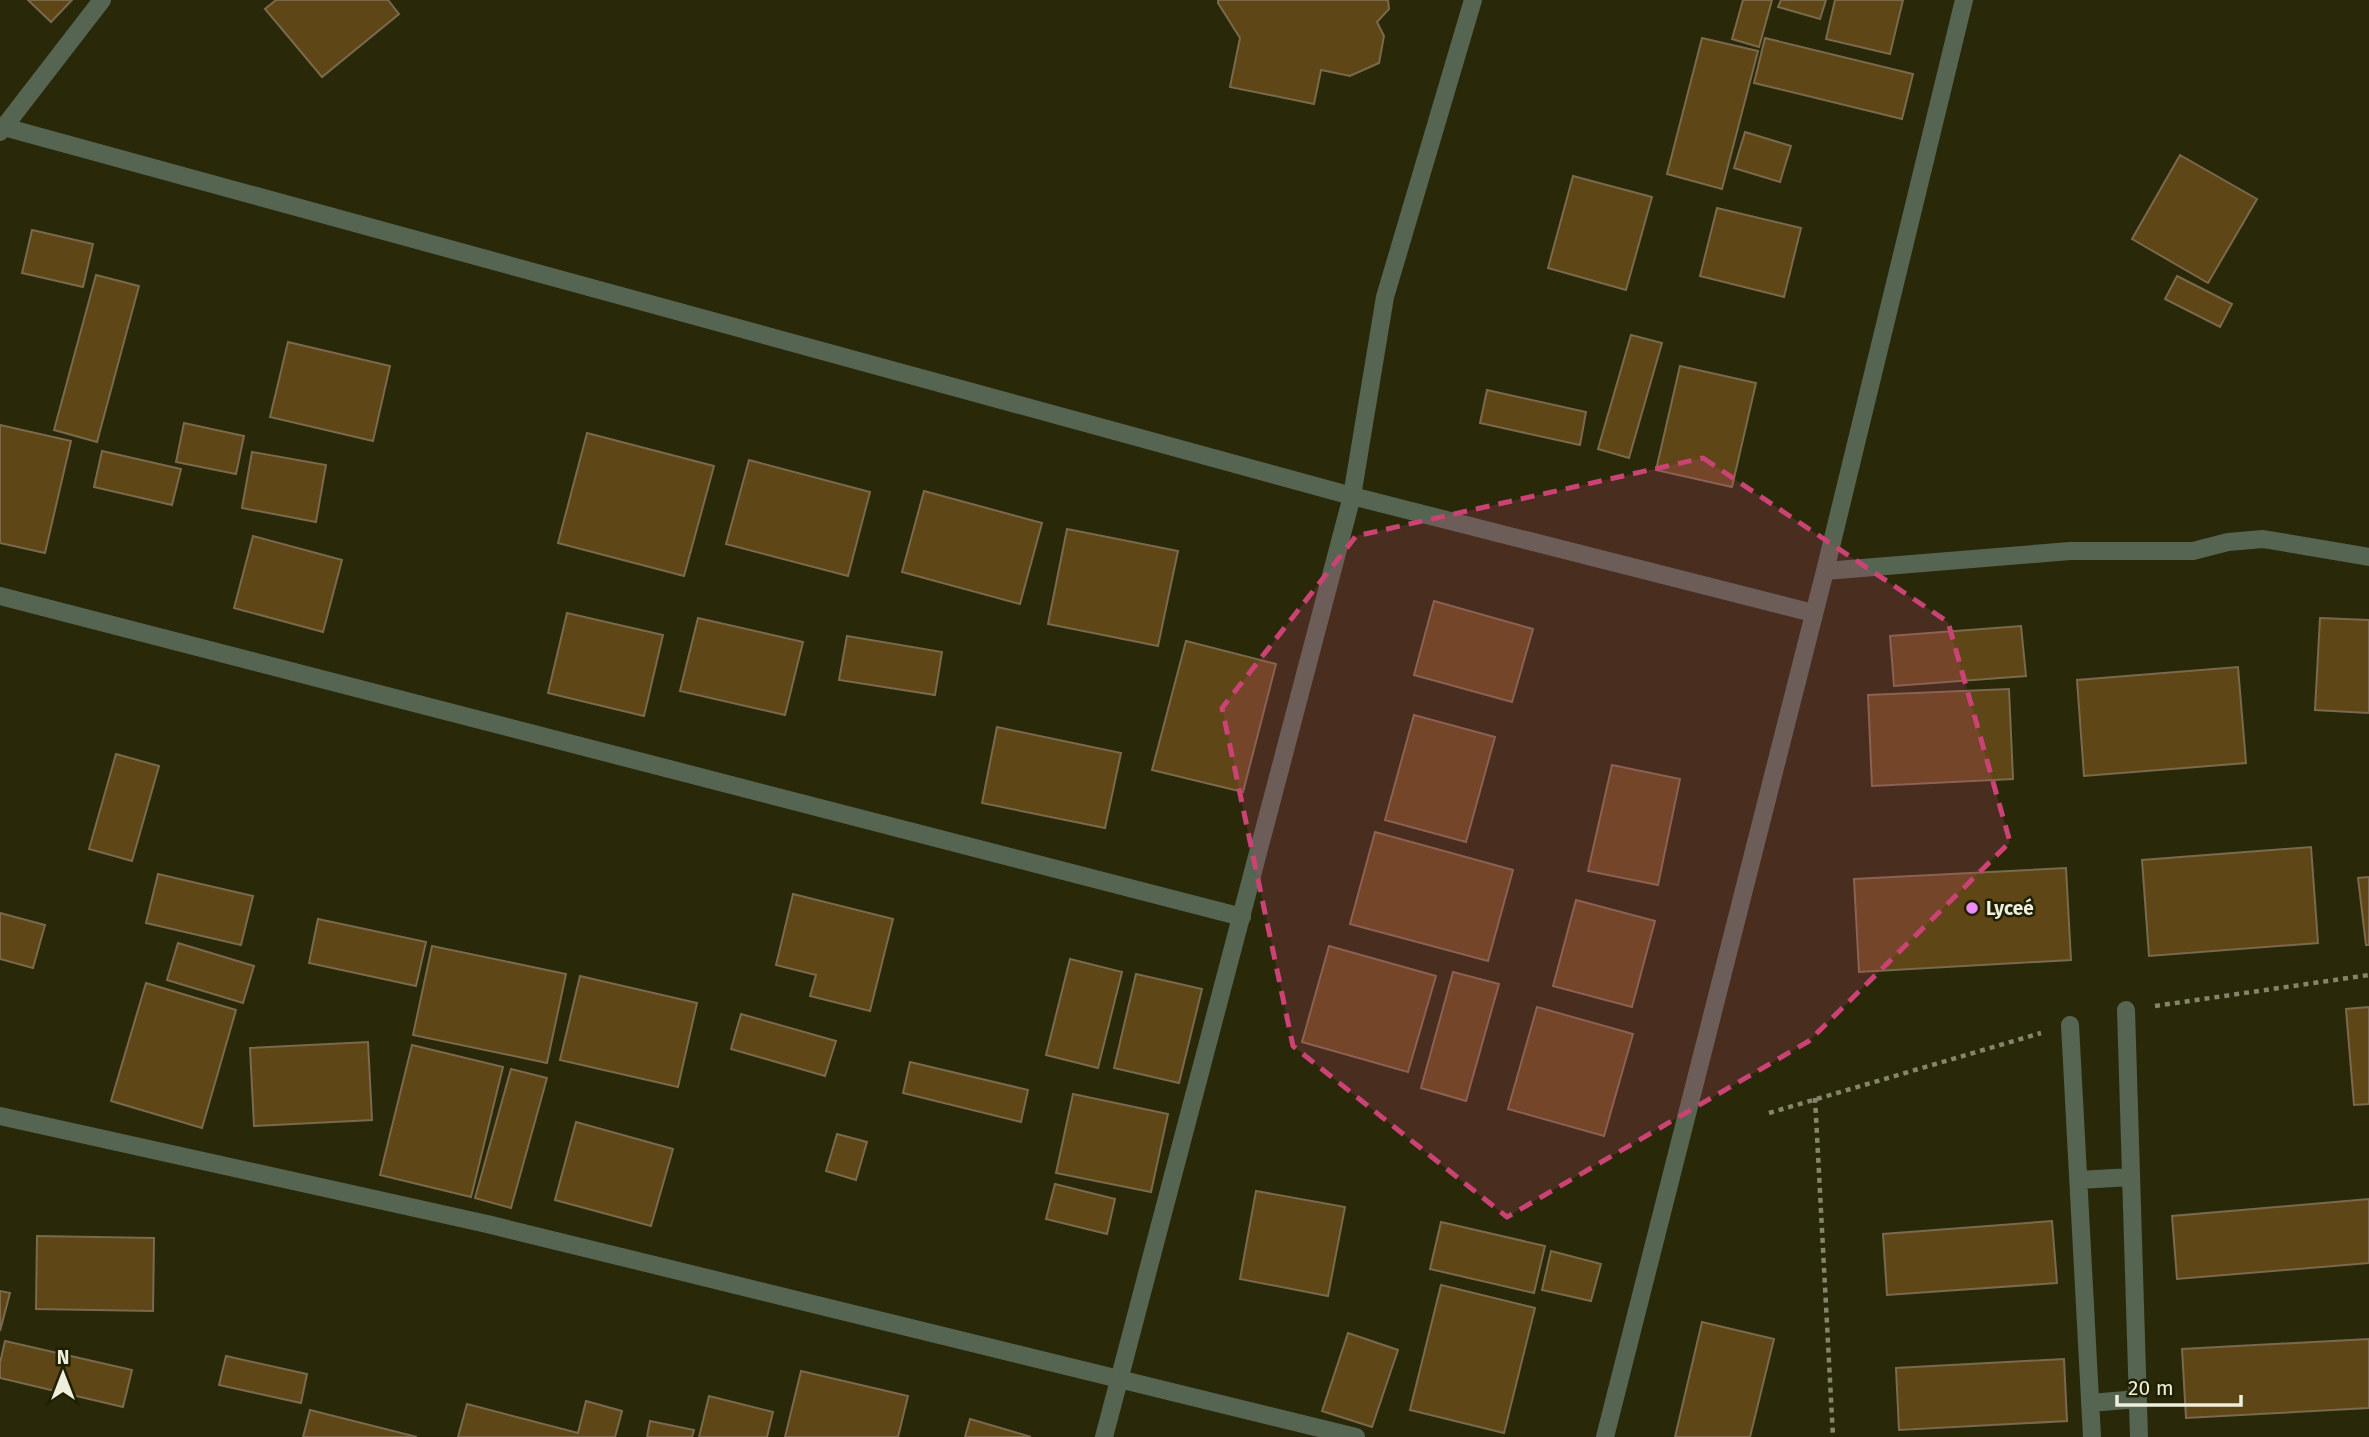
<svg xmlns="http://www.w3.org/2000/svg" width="2369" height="1437" viewBox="0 0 2369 1437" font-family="'Fira Sans',sans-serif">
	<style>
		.building { fill: #5e4616; stroke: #7a694c; stroke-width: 2 }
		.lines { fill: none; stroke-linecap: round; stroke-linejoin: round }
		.path { stroke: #85856c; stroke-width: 4.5; stroke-dasharray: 5 5; stroke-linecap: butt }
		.minor { stroke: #566452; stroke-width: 18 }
		.marked { fill: #cb4375; fill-opacity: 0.2; stroke: #cb4375; stroke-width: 5; stroke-dasharray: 14 9; stroke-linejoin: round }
		.poi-dot { fill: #ee8cf8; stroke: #1f1f02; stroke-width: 2.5 }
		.labels { text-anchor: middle; stroke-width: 5; stroke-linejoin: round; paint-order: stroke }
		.poi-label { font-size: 19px; font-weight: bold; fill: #edeedc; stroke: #1f1f02; text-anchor: start }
	</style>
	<rect width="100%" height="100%" fill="#29290a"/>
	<path class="building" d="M28 0H72L51 22Z
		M276 0H388L399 14 322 77 265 9Z
		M1218 0H1388L1389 9 1377 22 1384 36 1379 63 1350 76 1321 70 1314 104 1230 87 1240 38 1218 3Z
		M1743 0H1772L1759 47 1732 39Z
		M1781 0H1826L1820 19 1778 7Z
		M1835 0H1903L1890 54 1826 39Z
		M1702 38 1758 51 1722 189 1667 174Z
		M1765 38 1913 74 1902 119 1754 83Z
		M1745 132 1791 146 1780 182 1734 168Z
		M2180 155 2257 199 2208 283 2132 239Z
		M1573 176 1652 197 1626 290 1548 268Z
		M1717 208 1801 228 1784 297 1700 276Z
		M32 230 93 244 83 287 22 273Z
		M96 275 139 286 97 442 54 430Z
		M2177 276 2232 304 2220 327 2165 299Z
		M1631 335 1662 343 1629 458 1598 449Z
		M288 342 390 366 373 441 270 417Z
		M1680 366 1756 383 1732 487 1656 470Z
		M1487 390 1586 412 1580 445 1480 423Z
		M184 423 244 436 236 474 176 462Z
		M0 425 71 441 45 553 0 543Z
		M587 433 714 466 684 576 558 543Z
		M102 451 181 469 172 505 94 487Z
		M252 452 326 465 316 522 242 508Z
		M749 460 870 492 848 576 726 544Z
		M924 491 1042 523 1020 604 902 572Z
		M1067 529 1178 551 1158 646 1048 624Z
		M253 536 342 560 323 632 234 608Z
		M1434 601 1533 629 1512 702 1414 675Z
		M567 613 663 635 644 716 548 693Z
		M698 618 803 642 785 715 680 691Z
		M2320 618 2369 620V713L2315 710Z
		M2021 626 2026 676 1894 686 1890 636Z
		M847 636 942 652 935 695 839 680Z
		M1186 641 1276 664 1243 792 1152 770Z
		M2238 667 2246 763 2084 776 2077 680Z
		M2009 689 2013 779 1872 786 1868 695Z
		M1414 715 1495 737 1466 842 1385 820Z
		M997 727 1121 753 1105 828 982 803Z
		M116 754 159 766 132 861 89 849Z
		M1612 765 1680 779 1658 885 1588 871Z
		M1375 832 1513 870 1488 961 1350 924Z
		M2311 847 2318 943 2149 956 2142 860Z
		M2066 868 2071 960 1859 972 1854 879Z
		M158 874 253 896 241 945 146 923Z
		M2369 877V945H2366L2358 878Z
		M793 894 893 919 870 1011 810 996 816 975 776 965Z
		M1576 900 1655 921 1632 1007 1553 986Z
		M0 913 45 925 33 968 0 959Z
		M318 919 426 942 416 986 309 963Z
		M178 943 254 966 243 1003 167 980Z
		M432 946 566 974 547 1063 413 1035Z
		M1329 946 1436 976 1408 1072 1302 1042Z
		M1070 959 1122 972 1098 1068 1046 1055Z
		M1453 972 1499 984 1466 1101 1421 1088Z
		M1136 974 1202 989 1179 1083 1114 1068Z
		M580 976 697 1003 678 1087 560 1060Z
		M146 983 236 1010 202 1128 111 1101Z
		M1537 1007 1633 1034 1604 1136 1508 1109Z
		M2369 1007V1104L2354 1105 2346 1009Z
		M741 1014 836 1041 825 1076 731 1049Z
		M368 1042 372 1120 254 1126 250 1048Z
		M412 1045 503 1067 471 1197 380 1175Z
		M910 1062 1028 1090 1021 1122 903 1093Z
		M511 1069 547 1078 511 1208 475 1198Z
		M1073 1094 1168 1114 1151 1192 1056 1173Z
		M576 1122 673 1149 651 1226 555 1200Z
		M837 1134 867 1142 856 1180 826 1171Z
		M1055 1184 1115 1199 1107 1234 1046 1219Z
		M1256 1191 1345 1207 1328 1296 1240 1279Z
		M2369 1199V1263L2177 1279 2172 1216Z
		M2052 1221 2057 1283 1887 1295 1883 1234Z
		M1441 1222 1545 1246 1534 1293 1430 1269Z
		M37 1236 154 1238 153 1311 36 1309Z
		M1551 1251 1601 1264 1591 1301 1542 1290Z
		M1441 1285 1535 1308 1504 1433 1410 1410Z
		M0 1291 10 1293 0 1331Z
		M1702 1322 1774 1339 1750 1437H1675Z
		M1348 1333 1398 1350 1372 1427 1322 1411Z
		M2369 1339V1408L2186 1418 2182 1349Z
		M5 1341 132 1370 123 1407 0 1378V1363Z
		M226 1356 307 1374 301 1403 219 1385Z
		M2064 1359 2067 1421 1899 1430 1896 1368Z
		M801 1371 908 1396 898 1437H785Z
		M709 1396 773 1412 767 1437H699Z
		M586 1401 622 1411 615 1437H458L467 1404 578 1433Z
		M310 1410 417 1437H303Z
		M970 1419 1031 1437H965Z
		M650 1421 694 1430 692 1437H647Z"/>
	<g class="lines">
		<path class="path" d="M2155 1006 2369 975
			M1815 1098 1833 1437
			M1769 1113 2041 1033"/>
		<path class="minor" d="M0 126 4 127 102 0
			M0 132 4 127 1352 496 1813 613
			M1825 571 2070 551H2193L2228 542 2263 539 2369 557
			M0 596 1242 917
			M2126 1010 2139 1437
			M2070 1025 2092 1437
			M0 1116 487 1224 1356 1437
			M2079 1180 2131 1177
			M2090 1403 2138 1399
			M1104 1437 1352 496 1385 297 1473 0
			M1605 1437 1825 571 1964 0"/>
	</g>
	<path class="marked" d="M1703 458 1948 622 2010 842 1809 1041 1507 1217 1293 1046 1222 708 1356 536Z"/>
	<circle class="poi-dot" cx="1972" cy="908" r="7"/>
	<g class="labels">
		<g class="poi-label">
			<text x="1986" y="915">Lyceé</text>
		</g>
	</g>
	<g transform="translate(63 1374)" stroke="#1f1f02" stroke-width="5" paint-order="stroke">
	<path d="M0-5L12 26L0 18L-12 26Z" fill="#edeedc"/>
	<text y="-10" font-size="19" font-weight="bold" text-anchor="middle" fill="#edeedc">N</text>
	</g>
	<path d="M2117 1395v10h124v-10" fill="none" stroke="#edeedc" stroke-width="3.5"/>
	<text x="2128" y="1395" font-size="21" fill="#edeedc" stroke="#1f1f02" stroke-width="5" paint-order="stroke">20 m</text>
</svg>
